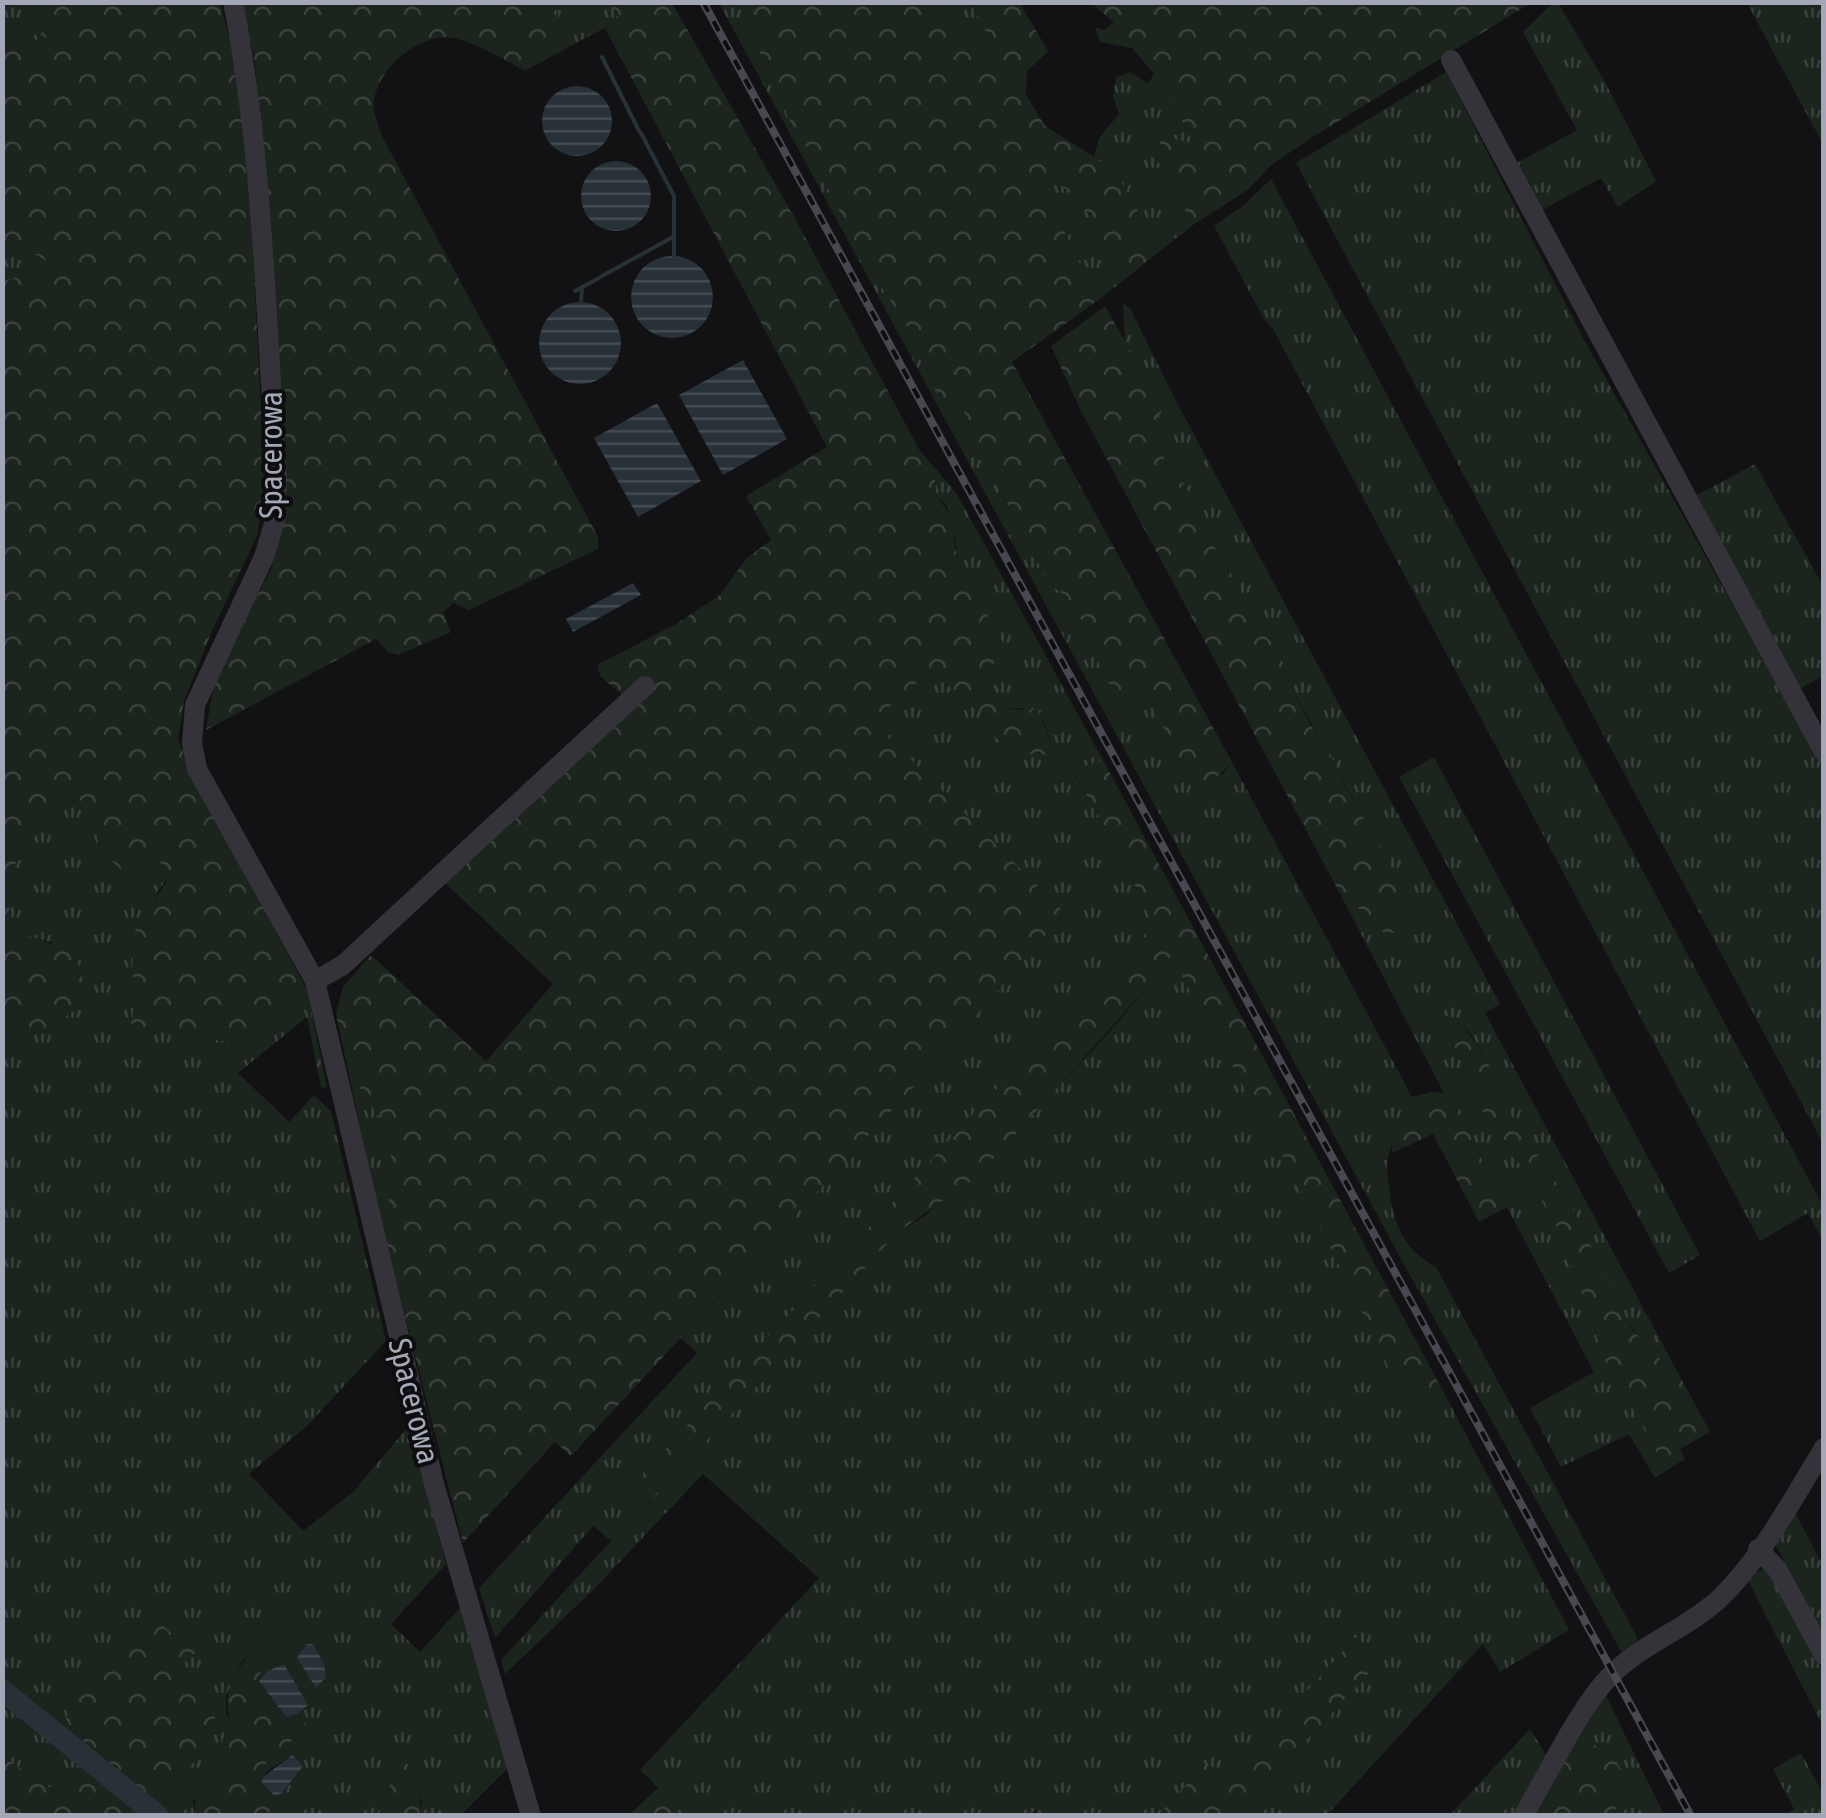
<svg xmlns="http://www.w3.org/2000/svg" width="1826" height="1818" viewBox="0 0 1826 1818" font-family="'Asap Condensed',sans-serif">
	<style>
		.grass { fill: url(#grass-tufts) }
		.forest { fill: url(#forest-crowns) }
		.water { fill: url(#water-rules) }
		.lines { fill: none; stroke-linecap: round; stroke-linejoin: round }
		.stream { stroke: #283038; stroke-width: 4 }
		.river { stroke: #283038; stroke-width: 22 }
		.minor { stroke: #333339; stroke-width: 20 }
		.rail-casing { stroke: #484950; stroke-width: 8 }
		.rail { stroke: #0e0d0f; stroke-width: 4; stroke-dasharray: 11; stroke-linecap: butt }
		.labels { text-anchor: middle; stroke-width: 8; stroke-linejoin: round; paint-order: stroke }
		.street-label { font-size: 32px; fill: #a3a7b6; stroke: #0e0d0f }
	</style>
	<defs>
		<pattern id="grass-tufts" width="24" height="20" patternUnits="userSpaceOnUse" patternTransform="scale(2.5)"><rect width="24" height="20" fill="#1c241e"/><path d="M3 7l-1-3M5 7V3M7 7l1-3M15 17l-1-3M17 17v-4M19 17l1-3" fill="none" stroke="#3a413c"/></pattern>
		<pattern id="forest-crowns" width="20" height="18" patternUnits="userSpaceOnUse" patternTransform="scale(2.5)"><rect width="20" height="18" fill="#1c241e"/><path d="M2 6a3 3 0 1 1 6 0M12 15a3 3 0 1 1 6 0" fill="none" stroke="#3a413c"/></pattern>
		<pattern id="water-rules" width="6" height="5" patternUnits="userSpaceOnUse" patternTransform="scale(2.5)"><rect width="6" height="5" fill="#283038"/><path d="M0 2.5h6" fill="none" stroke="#444b53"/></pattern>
	</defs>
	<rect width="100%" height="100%" fill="#121214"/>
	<path class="grass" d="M3 3H22L30 10 43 11 48 32 29 45 3 50Z
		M555 3H611L620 20 572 45 559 21Z
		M719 3H745V27L757 43 762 62 782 96 788 116 813 158 860 253 917 342 930 379 943 401 962 407 979 452 1050 584C1082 605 1095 643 1105 679L1145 694 1196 783 1223 774 1232 762 1412 1097 1408 1119 1391 1140C1392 1150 1388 1155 1387 1164 1386 1171 1389 1181 1389 1188 1393 1224 1404 1250 1436 1267L1637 1637 1636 1645 1623 1655 1406 1268Z
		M937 3H970L987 31 980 42 963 47Z
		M1553 3H1558L1605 82 1656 181 1618 207 1601 178 1542 210 1517 163 1577 130 1523 32Z
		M1747 3H1823V144Z
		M1130 72 1148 84 1154 74 1196 146 1161 137 1157 159 1193 225 1161 250 1118 177 1094 157 1099 138 1119 114 1113 96 1116 77Z
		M1446 72 1582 336 1823 766V1143L1296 163Z
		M1271 179 1823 1206V1241L1808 1213 1760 1241 1273 329 1264 319 1214 226 1244 205Z
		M1058 184C1095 203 1099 249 1129 276L1101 298 1041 190Z
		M20 245 48 262 28 274 3 281V255Z
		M1123 303 1130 308 1176 401 1500 1004 1485 1013 1677 1371C1616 1336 1601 1257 1567 1199 1551 1170 1528 1145 1511 1116 1495 1088 1481 1025 1446 1016L1448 1032 1489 1125 1512 1151 1561 1234 1610 1375 1624 1392 1666 1471 1655 1478 1629 1434 1561 1467 1530 1408 1594 1372 1507 1207C1493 1189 1493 1183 1484 1164 1473 1139 1460 1115 1444 1093L1337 888 1384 932 1399 890 1383 853 1290 685 1280 653 1250 615 1235 580 1206 534 1194 499 1165 461 1154 432 1161 405 1125 342Z
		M1755 464 1823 586V676L1799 689 1697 495Z
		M934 467 957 494 1103 760 1072 771 1108 832 1154 924 976 1111 636 1481 627 1509H644L897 1233 925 1216C1009 1133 1102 1052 1171 955L1308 1202 1368 1321 1420 1401 1442 1389 1569 1630 1500 1672 1483 1644 1327 1815H1237L1381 1660 1357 1638 1242 1762 1219 1770 1206 1765 1158 1815 1041 1816 1035 1810 1029 1816H675L673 1802 640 1770 819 1578 703 1474 595 1588 505 1674 501 1660 611 1541 593 1526 495 1638 479 1588 697 1353 681 1338 910 1091 1065 913 876 726 880 715 931 671 987 717 996 738 1054 751 1044 722 1022 708 1000 709 992 689 971 588 957 561 956 541 947 506 936 495Z
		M1434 757 1700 1255 1669 1273 1399 777Z
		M79 800 93 805 99 850 156 857 170 875 157 892 132 969 136 993 132 1025 234 1043 295 1002 307 990 327 1087 321 1088 307 1017 238 1073 289 1122 314 1095 331 1111 386 1341 307 1426 249 1474 303 1531 353 1492 409 1426 446 1564 391 1624 420 1652 461 1607 507 1769 461 1815H419L422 1803 413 1773 392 1791 378 1815 278 1813 267 1815 292 1779V1755L266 1772 262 1783 258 1775C267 1753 293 1745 306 1726L297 1714 308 1705 284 1665 259 1681 262 1668 275 1654 276 1629 241 1662 226 1696V1712L232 1725 223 1760 239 1762 240 1777 193 1800 194 1815H148L167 1800 190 1684 184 1662 201 1646 198 1628 174 1636 151 1613 132 1641 71 1699 91 1747 75 1779 61 1795 3 1757V1041L24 1026 42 1034 55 1023 52 942C8 934 10 921 5 879L36 834 43 807Z
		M348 1070 386 1127 392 1155 386 1178 389 1203 378 1211Z
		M1793 1508 1823 1566V1633L1775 1544Z
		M1764 1570 1772 1574 1823 1672V1726L1747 1579 1753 1572Z
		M1605 1694 1664 1815H1613L1617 1810 1583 1753 1564 1761Z
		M1530 1729 1550 1761 1516 1815 1449 1816Z
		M1801 1753 1823 1794V1815H1785L1794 1809 1773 1769Z"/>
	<path class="forest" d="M22 3H220L238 72 251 214 265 487 257 536 212 631 184 701 178 740 196 782 307 990 295 1002 234 1043 131 1025 136 993 132 969 134 933 170 875 156 857 144 866 123 871 99 850 93 806 79 800 43 807 36 834 5 879C13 951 23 926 76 955L85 988 82 1005 41 1034 24 1026 3 1041V281L28 274 48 262 20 245 3 255V50L29 45 48 32 43 11 30 10Z
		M241 3H555L559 21 572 45 525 71C503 59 479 44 454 38 419 31 372 72 374 108 374 118 380 129 383 138L598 537V549L469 610 453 603 443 613 451 632 398 655 388 652 376 639 206 730 215 678 271 569 286 513 272 247 254 55Z
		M611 3H672L797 222 920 451 934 467 936 495 952 518 957 561 1007 650 990 667 992 689 1000 709 1038 710 1054 751 1049 755 1012 753 996 738 987 717 931 671 880 715 877 726 1065 913 910 1091 571 1456 555 1442 463 1543 378 1211 389 1203 386 1178 391 1155 386 1128 348 1070 336 1014 343 987 371 955 486 1061 553 984 445 883 645 682 621 694 600 676 597 665 676 624 719 596 746 559 771 540 746 496 827 447 605 28 620 20Z
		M745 3H937L964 47 980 42 986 31 970 3H1020L1048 51 1027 71 1026 95 1045 126 1094 157 1118 177 1161 250 1129 276C1099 249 1095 203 1058 184L1041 190 1101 298 1012 362 1232 762 1209 785 1196 783 1188 773 1145 694 1125 701C1118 693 1108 685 1104 675 1089 640 1083 606 1050 584L979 452 962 407 943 401 930 379 917 342 860 253 813 158 787 116 782 96 762 62 757 43 745 27Z
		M1091 3H1531L1311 138 1270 166 1249 189 1193 225 1157 159 1161 136 1195 144 1154 74 1132 48 1100 42 1095 27 1104 30 1114 22Z
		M1105 306 1161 405 1154 432 1165 461 1194 499 1206 534 1235 580 1250 615 1280 653 1290 685 1310 724 1327 747 1344 784 1384 853 1399 890 1406 932 1384 933 1337 888 1081 411 1051 346Z
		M1103 760 1442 1389 1420 1401 1400 1391 1308 1202 1171 956 1151 983 978 1176 897 1233 644 1509H627L623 1500 636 1481 976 1111 1154 924 1108 832 1072 770Z
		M1446 1016 1458 1019 1478 1046 1496 1077 1511 1116 1569 1201 1631 1329 1664 1363 1677 1371 1710 1432 1680 1449 1685 1459 1666 1471 1624 1392 1610 1375 1561 1234 1512 1151 1489 1125 1448 1032Z
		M1432 1092 1444 1093C1460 1115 1473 1139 1484 1164 1493 1183 1493 1189 1507 1207L1479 1222 1433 1134 1392 1153 1391 1140 1408 1119 1412 1097Z
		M151 1613 174 1636 199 1628 202 1646 184 1663 190 1684 219 1707 204 1747 167 1800 148 1815H3V1757L60 1795 75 1779 91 1748 65 1724 71 1699 132 1641 136 1620Z
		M293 1619 301 1622V1632L262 1668 259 1680 286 1717 297 1714 306 1725C294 1745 268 1753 258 1775L274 1795 281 1794 267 1815 194 1816 197 1780 213 1777 226 1784 240 1776 238 1762 223 1760 222 1740 232 1725C213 1682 258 1639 293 1619Z
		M1356 1637 1381 1660 1237 1815H1158L1206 1764 1219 1770 1242 1762Z
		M1600 1743C1624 1766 1632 1783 1613 1815L1531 1816 1564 1761Z
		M406 1762C416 1777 423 1798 419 1815H378L392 1792 388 1779Z
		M660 1786 673 1802 675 1815H629Z"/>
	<path class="water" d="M542 121a35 35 0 1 1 70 0a35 35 0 1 1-70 0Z
		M581 196a35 35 0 1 1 70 0a35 35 0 1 1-70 0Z
		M631 297a41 41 0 1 1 82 0a41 41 0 1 1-82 0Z
		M539 343a41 41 0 1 1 82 0a41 41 0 1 1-82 0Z
		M743 360 787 439 723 475 679 395Z
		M657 403 701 481 638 517 594 438Z
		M633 583 641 595 573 632 566 619Z
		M307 1644H313L324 1664 326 1677 316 1688 297 1658Z
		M284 1664 308 1705 297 1714 286 1717 259 1681 268 1671Z
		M292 1755 303 1766 281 1794 274 1795 262 1783 263 1777Z"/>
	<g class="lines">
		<path class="stream" d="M602 57 639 131
			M641 133 674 196V257
			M602 276 673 237
			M575 291 599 278
			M581 302 582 287"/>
		<path class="river" d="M2 1690 158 1816"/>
		<path class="minor" d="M233 2C264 159 265 317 277 476L275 520 264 557 195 705 192 743 197 769 315 981 434 1484 531 1816
			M1451 60 1824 752
			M315 981 343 965 645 686
			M1758 1549 1777 1569 1824 1655
			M1523 1816C1549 1773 1572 1722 1602 1685 1634 1646 1683 1632 1719 1599 1762 1558 1793 1498 1824 1448"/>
		<g class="rail-casing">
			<path id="rail" d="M703 2 1691 1816"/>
		</g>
		<use href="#rail" class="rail"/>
	</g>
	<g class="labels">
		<g class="street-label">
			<text transform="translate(271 455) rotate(-90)" y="11">Spacerowa</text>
			<text transform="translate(414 1401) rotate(76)" y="11">Spacerowa</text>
		</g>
	</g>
	<rect width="1826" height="1818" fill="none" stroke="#a3a7b6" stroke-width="10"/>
</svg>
